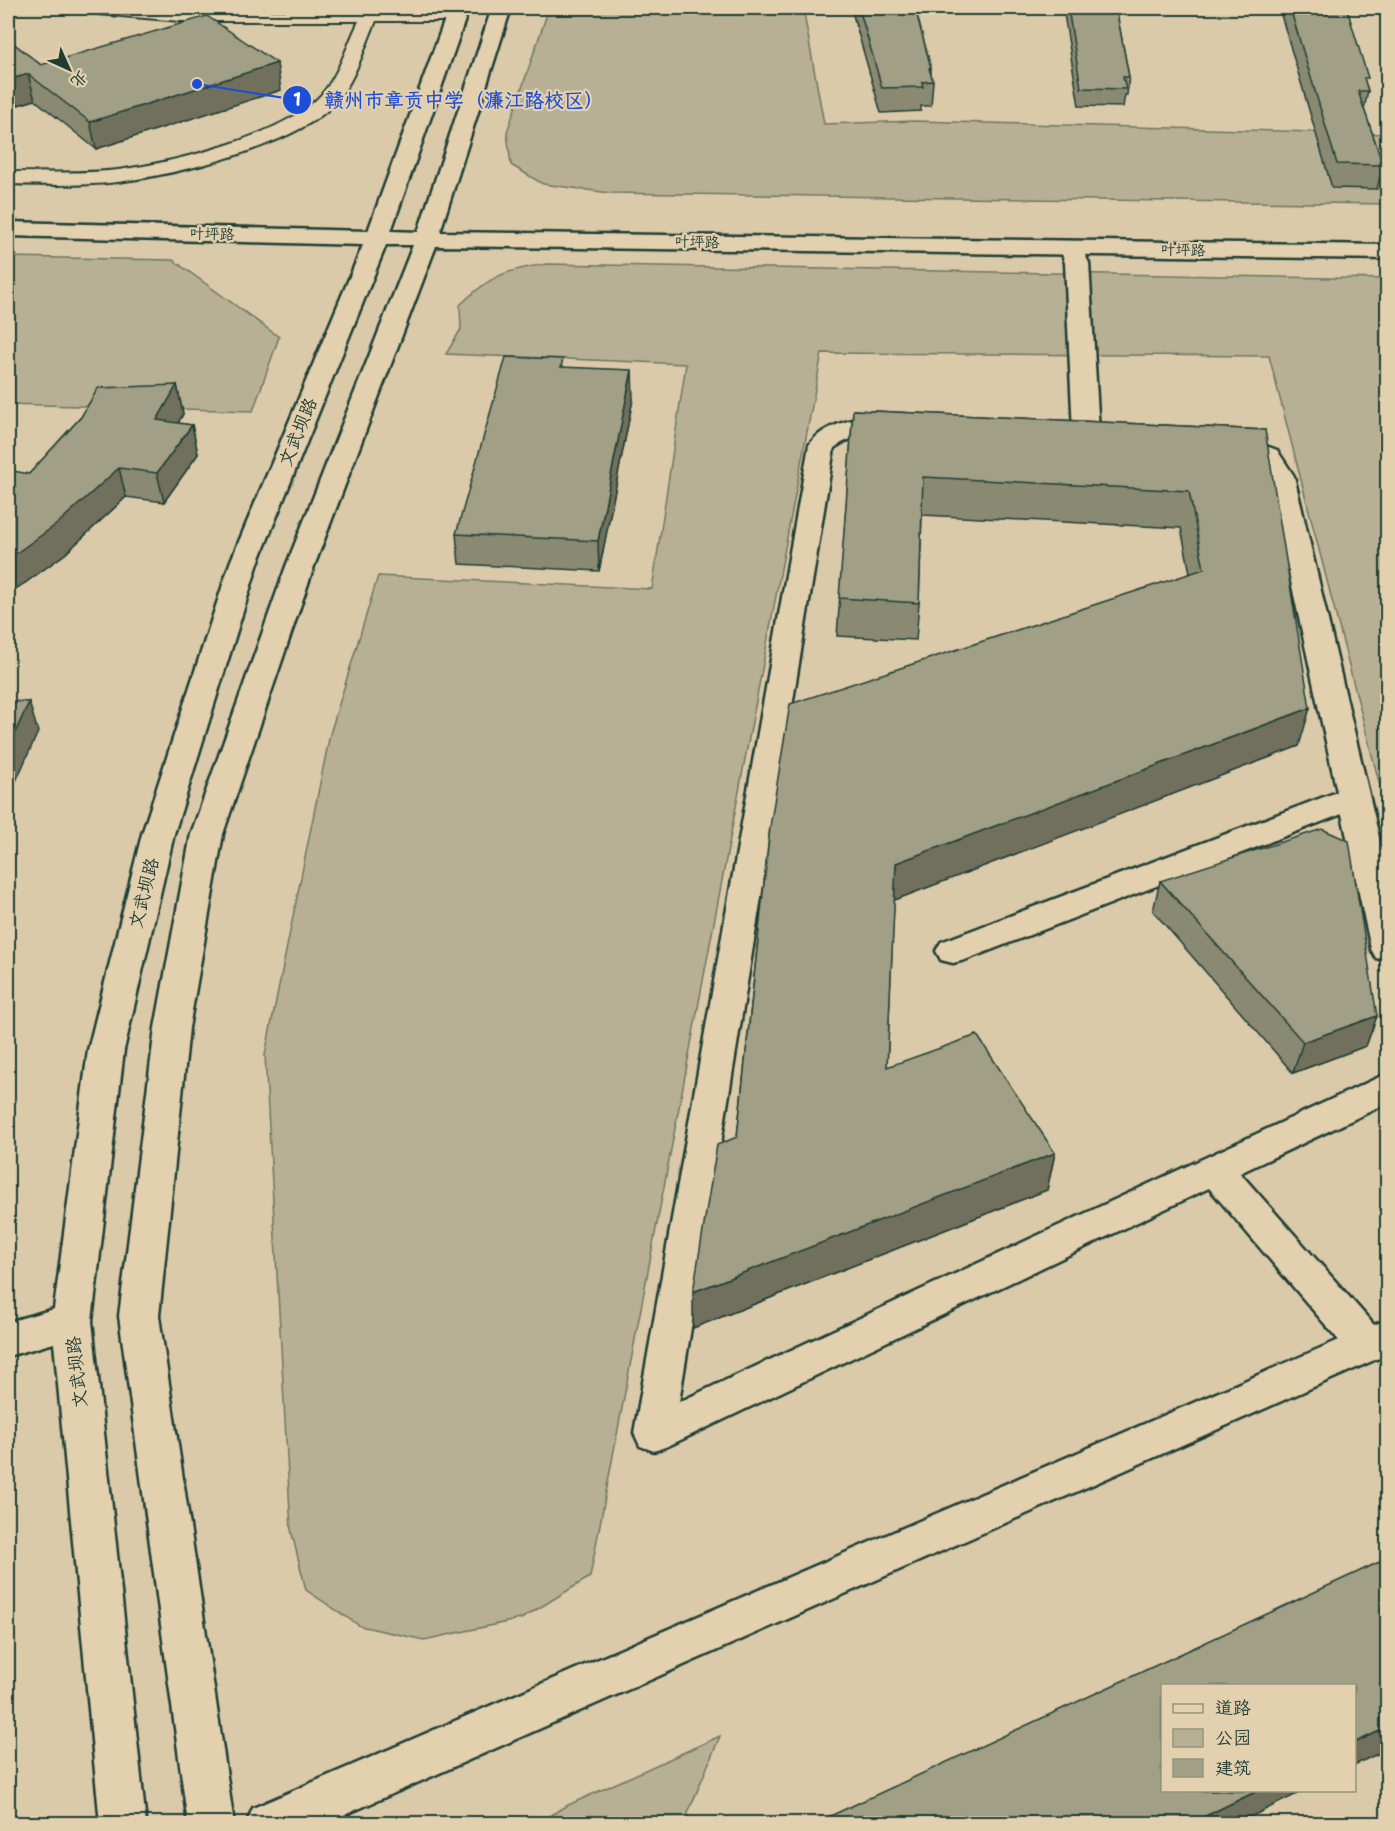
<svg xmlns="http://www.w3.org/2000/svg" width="1395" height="1831" viewBox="0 0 1395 1831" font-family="'Shantell Sans','LXGW WenKai TC',sans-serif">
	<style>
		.green { fill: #b8b094; stroke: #6c7664; stroke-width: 1.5 }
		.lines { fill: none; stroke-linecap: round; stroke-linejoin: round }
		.lane-casing { stroke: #1f3d34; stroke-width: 4 }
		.street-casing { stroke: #1f3d34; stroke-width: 5 }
		.secondary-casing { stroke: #1f3d34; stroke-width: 5 }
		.lane { fill: #e3d0ae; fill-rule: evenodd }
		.street { fill: #e3d0ae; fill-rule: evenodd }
		.secondary { fill: #e3d0ae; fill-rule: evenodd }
		.wall { fill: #8a8972; stroke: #1f3d34; stroke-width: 1.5 }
		.shaded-wall { fill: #716f5d; stroke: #1f3d34; stroke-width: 1.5 }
		.building { fill: #a19f85; stroke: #1f3d34; stroke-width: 1.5 }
		.labels { text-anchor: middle; stroke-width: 4.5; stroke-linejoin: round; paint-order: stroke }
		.far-street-label { font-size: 15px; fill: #1f3d34; stroke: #e3d0ae }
		.street-label { font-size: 18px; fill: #1f3d34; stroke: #e3d0ae }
		.leader { fill: none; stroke: #1d4ed8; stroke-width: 2 }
		.callout-dot { fill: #1d4ed8; stroke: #e3d0ae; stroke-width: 2 }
		.mark-label { font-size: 18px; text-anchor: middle; font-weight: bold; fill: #fff }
		.callout-label { font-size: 20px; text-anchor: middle; font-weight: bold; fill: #1d4ed8; stroke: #e3d0ae; stroke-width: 4.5; stroke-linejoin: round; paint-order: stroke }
	</style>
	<rect width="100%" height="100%" fill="#dbcaa9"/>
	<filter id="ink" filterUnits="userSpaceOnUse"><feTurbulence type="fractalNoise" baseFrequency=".0167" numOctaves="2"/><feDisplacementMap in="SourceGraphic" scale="12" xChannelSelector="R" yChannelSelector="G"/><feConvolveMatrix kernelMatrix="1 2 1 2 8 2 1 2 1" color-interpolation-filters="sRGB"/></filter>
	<g filter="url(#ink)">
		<path class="green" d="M549 8H803L824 124 915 121 1387 134V204L610 193 543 184 511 165 507 132Z
			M8 257 173 260 279 337 253 411 8 404Z
			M547 264 1387 279V813L1269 356 822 353 590 1577 521 1619 424 1640 360 1626 306 1590 291 1530 265 1055 330 734 378 576 652 589 686 364 446 354 461 329 460 305C490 276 505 270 547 264Z
			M720 1736 684 1823H538L564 1807Z"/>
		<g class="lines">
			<g class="lane-casing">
				<path id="lane" d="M79 8 180 11H456L465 16 456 21H376C364 48 355 81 335 103 297 146 174 175 118 182 82 186 44 185 8 184V172C44 172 82 174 118 170 172 163 284 136 321 95 339 75 347 45 359 21H180L87 13 81 12Z"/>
			</g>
			<g class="street-casing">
				<path id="street" d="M1071 241 1079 243 1089 263 1099 432 1095 437 1086 440 1077 437 1073 432 1065 263 1060 248 1063 243Z
					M884 416 904 419 908 424 904 429C876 436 860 430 834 448L679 1402 1388 1073V1103L1240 1173 1381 1333 1387 1345 1381 1357 1367 1362 1353 1357 1209 1188 668 1446 654 1451 640 1446 634 1433 809 445C824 423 859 417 884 416Z
					M1228 432 1277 450 1294 476 1388 875V961L1376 958 1371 949 1342 814 965 960 953 963 941 960 936 951 941 942 1337 792 1268 476 1258 461 1219 445 1215 440 1219 435Z"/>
			</g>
			<g class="secondary-casing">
				<path id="secondary" d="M449 8H469L391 231 418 232 492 8H511L440 232 1388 245V259L436 246 313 569 223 834 189 1028 159 1316 234 1824H188L119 1316 155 1028 191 834 285 569 413 245H386L258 563 174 834 124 1050 92 1321 146 1824H100L54 1343 8 1356V1322L54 1309 88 1050 142 834 230 563 363 245 8 236V222L368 231Z
					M1388 1319V1354L324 1824H246L253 1808Z"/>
			</g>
			<use href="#lane" class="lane"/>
			<use href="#street" class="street"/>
			<use href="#secondary" class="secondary"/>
		</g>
		<path class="wall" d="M851 8H915L931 68V75L933 81 931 106H921V111L881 113Z
			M1063 8H1116L1129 77 1127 95H1125L1123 107 1079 106Z
			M1279 8H1340L1368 91 1364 109 1383 165 1377 189 1332 188Z
			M8 39 41 65 281 90 96 149 35 100 8 108Z
			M563 367 633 399 599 571 459 564 456 534Z
			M177 385 183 414 178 423 192 425 198 454 164 502 126 497 65 554 25 583 29 474 81 417Z
			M853 410 1265 430 1299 746 894 900 887 1067 1055 1153 1047 1190 693 1328 737 1137 770 827 1190 573 1181 528 922 515 919 603 916 640 837 636Z
			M1160 881 1377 1016 1366 1046 1293 1073 1153 911Z"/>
		<path class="shaded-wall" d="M277 63 281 90 96 149 90 122Z
			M28 74 35 100 8 108V80Z
			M632 370 633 399 599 571 598 541Z
			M177 385 183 414 163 449 157 420Z
			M192 425 198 454 164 502 157 473Z
			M119 468 126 497 65 554 25 583 8 594V559Z
			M29 702 38 732 8 799V748Z
			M1310 708 1299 746 892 901 896 863Z
			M1377 1016 1366 1046 1293 1073 1303 1042Z
			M1055 1153 1047 1190 693 1328V1292Z
			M1388 1727V1749L1354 1765V1743Z
			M1257 1791H1303L1236 1824H1189Z"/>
		<path class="building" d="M859 8H915L931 68H929L933 81 922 82 923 87 882 88Z
			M1068 8H1116L1129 77H1123L1126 89 1081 88Z
			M1290 8H1340L1347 9 1368 78H1364L1368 91H1358L1383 165 1337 164Z
			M207 16 277 63 90 122 28 74 8 80V39L41 65Z
			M506 357 563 359 561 367 632 370 598 541 456 534Z
			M177 385 157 420 192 425 157 473 119 468 57 524 8 559V470L29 474 81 417 98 388Z
			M853 410 1265 430 1310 708 896 863 887 1067 977 1035 1055 1153 693 1292 717 1145 737 1137 770 827 790 704 1204 569 1189 491 923 477 919 603 839 598Z
			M8 701 29 702 8 748Z
			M1322 829 1349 841 1377 1016 1303 1042 1160 881Z
			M1388 1558V1727L1354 1743V1686H1162V1791H1257L1189 1824H813Z"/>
	</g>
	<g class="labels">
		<g class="far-street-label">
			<text transform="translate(212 234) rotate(1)" y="5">叶坪路</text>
			<text transform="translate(697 242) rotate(1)" y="5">叶坪路</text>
			<text transform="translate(1183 250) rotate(1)" y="5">叶坪路</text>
		</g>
		<g class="street-label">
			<text transform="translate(298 432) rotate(-68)" y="6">文武坝路</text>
			<text transform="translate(144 893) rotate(-76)" y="6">文武坝路</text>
			<text transform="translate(77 1372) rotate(-96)" y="6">文武坝路</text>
		</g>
	</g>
	<path class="leader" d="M197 84L297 100"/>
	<g class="callout-dot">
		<circle cx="197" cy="84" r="6"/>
		<circle cx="297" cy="100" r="15"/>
	</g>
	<g class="mark-label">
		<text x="297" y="106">1</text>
	</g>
	<g class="callout-label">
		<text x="464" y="107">赣州市章贡中学（濂江路校区）</text>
	</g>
	<rect width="1395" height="1831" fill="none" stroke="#e3d0ae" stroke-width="30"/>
	<rect x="15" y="15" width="1365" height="1801" fill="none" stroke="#1f3d34" stroke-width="2" filter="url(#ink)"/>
	<rect x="1161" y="1684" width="195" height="108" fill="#e3d0ae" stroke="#95957d" stroke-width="1.5"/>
	<rect x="1173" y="1704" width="30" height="9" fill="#e3d0ae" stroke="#95957d" stroke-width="1.5"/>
	<text x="1215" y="1714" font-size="18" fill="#1f3d34">道路</text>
	<rect x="1173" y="1729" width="30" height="18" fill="#b8b094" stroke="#95957d" stroke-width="1.5"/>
	<text x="1215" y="1744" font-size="18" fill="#1f3d34">公园</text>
	<rect x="1173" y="1759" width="30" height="18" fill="#a19f85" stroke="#95957d" stroke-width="1.5"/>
	<text x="1215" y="1774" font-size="18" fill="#1f3d34">建筑</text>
	<g transform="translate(69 69) rotate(135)" stroke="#e3d0ae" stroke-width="4.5" paint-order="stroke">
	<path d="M0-4.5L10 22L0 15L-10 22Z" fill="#1f3d34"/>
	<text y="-9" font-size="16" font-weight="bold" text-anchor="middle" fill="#1f3d34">北</text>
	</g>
</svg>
